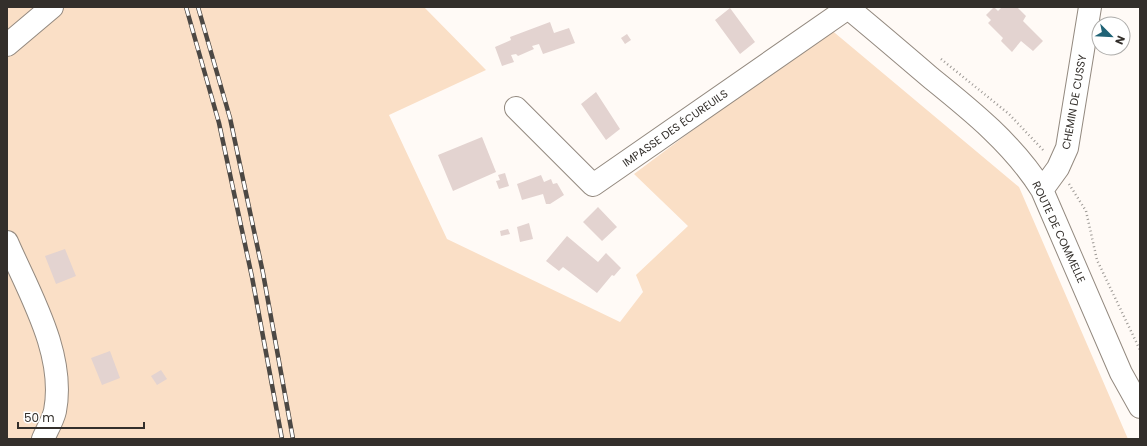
<svg xmlns="http://www.w3.org/2000/svg" width="1147" height="446" viewBox="0 0 1147 446" font-family="Poppins,sans-serif">
	<style>
		.green { fill: #fadfc6 }
		.building { fill: #e3d3d0 }
		.lines { fill: none; stroke-linecap: round; stroke-linejoin: round }
		.minor-casing { stroke: #93897f; stroke-width: 24 }
		.path { stroke: #9e9a96; stroke-width: 2.5; stroke-dasharray: 1 3; stroke-linecap: butt }
		.minor { stroke: #fff; stroke-width: 22 }
		.rail-casing { stroke: #4c4844; stroke-width: 4.5 }
		.rail { stroke: #fff; stroke-width: 3; stroke-dasharray: 9; stroke-linecap: butt }
		.labels { text-anchor: middle; stroke-width: 3.5; stroke-linejoin: round; paint-order: stroke }
		.street-label { font-size: 11px; fill: #332f2b; stroke: #fff }
	</style>
	<rect width="100%" height="100%" fill="#fffaf6"/>
	<path class="green" d="M7 7H424L486 70 389 115 447 239 620 322 643 292 636 275 688 226 634 174 829 28 1019 187 1128 439H7Z"/>
	<path class="building" d="M994 7 998 11 1002 7H1017L1026 16 1023 21 1043 41 1033 51 1021 41 1012 52 1001 41 1003 38 988 23 991 20 986 15Z
		M730 8 755 42 740 54 715 20Z
		M550 22 554 33 569 28 575 43 543 54 539 44 532 46 534 49 518 56 516 54 511 55 514 62 502 66 495 47 511 40 510 37Z
		M627 34 631 40 625 44 621 38Z
		M596 92 620 129 606 140 581 104Z
		M482 137 496 172 453 191 438 155Z
		M505 173 509 186 499 189 496 181 500 180 498 175Z
		M541 175 544 182 551 179 553 184 557 183 564 195 550 204H546L543 194 522 200 517 184Z
		M598 207 617 227 602 241 583 222Z
		M529 223 533 239 520 242 517 227Z
		M508 229 510 234 501 236 500 231Z
		M567 236 598 262 606 253 621 268 614 276 612 275 597 293 563 267 559 271 546 261Z
		M65 249 76 276 56 284 45 256Z
		M110 351 120 378 102 385 91 358Z
		M161 370 167 379 157 385 151 376Z"/>
	<g class="lines">
		<g class="minor-casing">
			<path id="minor" d="M847 7C875 30 903 54 931 78 972 111 1014 145 1042 190L1121 373 1140 407
				M7 45 52 7
				M516 108 593 185 848 8
				M1042 190 1058 168 1067 148 1090 7
				M7 242C29 293 66 354 55 411 53 420 47 430 43 439"/>
		</g>
		<path class="path" d="M941 59 1009 114 1044 151
			M1069 184 1086 211 1097 260 1140 350"/>
		<use href="#minor" class="minor"/>
		<g class="rail-casing">
			<path id="rail" d="M186 7 219 123 252 277 282 439
				M198 7 230 118 263 273 293 439"/>
		</g>
		<use href="#rail" class="rail"/>
	</g>
	<g class="labels">
		<g class="street-label">
			<text transform="translate(1074 102) rotate(-80)" y="4">CHEMIN DE CUSSY</text>
			<text transform="translate(675 128) rotate(-35)" y="4">IMPASSE DES ÉCUREUILS</text>
			<text transform="translate(1059 232) rotate(65)" y="4">ROUTE DE COMMELLE</text>
		</g>
	</g>
	<rect width="1147" height="446" fill="none" stroke="#332f2b" stroke-width="16"/>
	<g transform="translate(1111 36) rotate(114)"><circle r="19" fill="#ffffff" stroke="#adacaa"/>
	<path d="M0-3L7 15L0 10L-7 15Z" fill="#206376"/>
	<text y="-6" font-size="11" font-weight="bold" text-anchor="middle" fill="#332f2b">N</text>
	</g>
	<path d="M18 422v6h126v-6" fill="none" stroke="#332f2b" stroke-width="2"/>
	<text x="24" y="422" font-size="12" fill="#332f2b" stroke="#ffffff" stroke-width="3" paint-order="stroke">50 m</text>
</svg>
